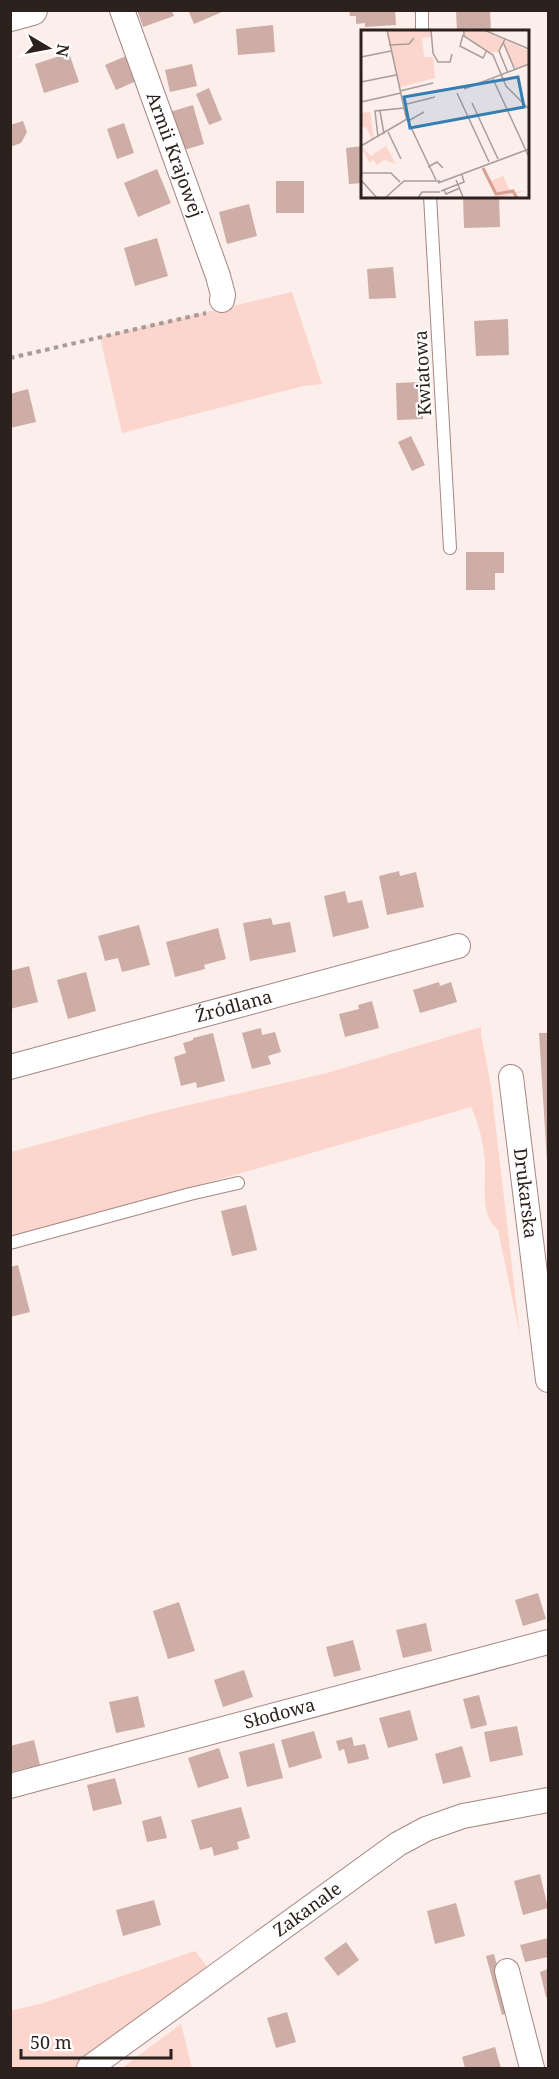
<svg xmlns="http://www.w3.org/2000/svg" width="559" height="2079" viewBox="0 0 559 2079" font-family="'Noto Serif',serif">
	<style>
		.green { fill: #fcd5cc }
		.building { fill: #cdada6 }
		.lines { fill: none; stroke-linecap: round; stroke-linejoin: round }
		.service-casing { stroke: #a58781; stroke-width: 14 }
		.minor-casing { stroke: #a58781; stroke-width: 26 }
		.tertiary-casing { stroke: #a58781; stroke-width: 32 }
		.path { stroke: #a79a97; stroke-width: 4; stroke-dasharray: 4.5 4.5; stroke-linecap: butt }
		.service { stroke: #fff; stroke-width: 12 }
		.minor { stroke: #fff; stroke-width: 24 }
		.tertiary { stroke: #fff; stroke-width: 30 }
		.labels { text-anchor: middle; stroke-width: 4.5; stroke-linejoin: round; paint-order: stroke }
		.street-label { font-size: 18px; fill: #2d211e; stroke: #fff }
		.inset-river { fill: none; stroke: #d8a094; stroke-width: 3 }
		.inset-road { fill: none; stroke: #a99c99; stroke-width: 1.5 }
		.view { fill: #337eb2; fill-opacity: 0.15; stroke: #337eb2; stroke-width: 3 }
		.inset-edge { fill: none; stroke: #2d211e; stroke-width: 3 }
	</style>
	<rect width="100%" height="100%" fill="#fceeeb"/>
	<path class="green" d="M292 292 322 384 303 386 122 433 100 337Z
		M481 1027V1034L491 1086 520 1336 498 1230C477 1213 488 1177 484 1153 482 1137 478 1122 471 1107L106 1212 11 1237V1152L159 1112 327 1073Z
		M195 1951 215 1977 89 2068H11L10 2011 43 2003Z
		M181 2024 192 2068H122Z"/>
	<path class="building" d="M137 10H172L174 16 143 27Z
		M188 10H221L222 12 194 24Z
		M349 10H395L396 25 365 27V23L356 24V16H350Z
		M456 10H490L491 31 457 32Z
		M273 25 275 52 238 55 236 29Z
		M69 53 79 82 44 93 35 64Z
		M133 53 143 78 116 90 105 65Z
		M192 64 197 86 170 92 165 70Z
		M209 88 222 120 209 125 196 94Z
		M193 105 204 144 181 151 170 112Z
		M23 121 27 132 21 143 10 147V125Z
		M124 123 134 153 117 159 107 129Z
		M362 146V183L349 184 346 148Z
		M157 169 171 203 138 217 124 183Z
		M276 181H304V213H276Z
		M463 196H499L500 227 464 228Z
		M249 204 257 236 227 244 219 212Z
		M157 238 168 276 135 286 124 248Z
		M393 267 396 298 369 299 367 269Z
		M508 319 509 355 476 356 474 321Z
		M422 382 423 419 397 420 396 383Z
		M28 389 36 422 10 428V394Z
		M411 436 425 465 412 471 398 442Z
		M466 552H504V573H495V590H466Z
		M399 871 400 876 416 872 424 907 387 915 379 876Z
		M345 891 348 903 362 900 369 928 333 937 324 896Z
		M271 918 273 925 290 922 296 952 250 961 243 923Z
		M139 925 150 965 122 972 118 958 105 961 98 936Z
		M218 928 226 959 204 965 205 969 175 977 166 942Z
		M29 966 38 1002 10 1009V971Z
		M86 972 96 1011 68 1019 57 980Z
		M439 982 440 986 451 982 457 1002 420 1013 413 990Z
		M372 1001 379 1028 345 1037 339 1014 359 1009 358 1005Z
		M261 1028 262 1035 275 1032 281 1052 268 1056 271 1064 252 1069 242 1033Z
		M213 1033 225 1081 197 1088 196 1082 181 1086 174 1057 186 1053 183 1043 193 1040V1038Z
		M539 1033H548V1162H547Z
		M246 1205 257 1250 232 1256 221 1211Z
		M18 1265 30 1312 10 1317V1267Z
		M538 1593 546 1619 523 1626 515 1600Z
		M179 1602 195 1651 168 1659 153 1611Z
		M426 1623 432 1651 403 1658 396 1630Z
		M353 1640 361 1670 334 1677 326 1647Z
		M244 1670 253 1697 223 1707 214 1680Z
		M479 1695 487 1725 471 1729 463 1699Z
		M138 1696 145 1727 116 1733 109 1702Z
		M410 1710 418 1740 388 1748 379 1718Z
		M517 1726 523 1755 490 1762 484 1732Z
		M314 1731 322 1758 289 1768 281 1740Z
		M352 1737 354 1746 365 1744 369 1759 348 1764 344 1749 339 1751 336 1741Z
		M34 1740 40 1765 11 1772 10 1746Z
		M274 1743 283 1778 247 1787 239 1752Z
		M462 1746 471 1777 443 1784 435 1754Z
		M219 1748 229 1778 198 1788 188 1758Z
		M115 1778 122 1804 93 1811 87 1785Z
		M241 1807 250 1838 237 1842 239 1849 214 1856 212 1847 200 1850 191 1820Z
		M161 1816 167 1838 147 1842 142 1821Z
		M540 1874 548 1908 523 1915 514 1881Z
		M154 1900 161 1925 123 1936 116 1910Z
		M456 1903 465 1936 435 1944 427 1911Z
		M548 1938V1957L525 1962 520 1945Z
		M346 1942 359 1960 338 1976 324 1958Z
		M494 1954 509 2013 502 2015 486 1956Z
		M548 1969V1997H546L540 1972Z
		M287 2012 296 2042 276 2048 267 2018Z
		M495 2047 501 2068H465L462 2057Z"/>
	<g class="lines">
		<g class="service-casing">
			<path id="service" d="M422 10V32
				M430 196 450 548
				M10 1243 190 1194 238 1183"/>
		</g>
		<g class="minor-casing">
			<g id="minor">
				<path id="s1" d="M122 10 218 276 223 295 222 300"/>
				<path id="s2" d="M10 1067 458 946"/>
				<path id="s3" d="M511 1077 548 1380"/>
				<path id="s4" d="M10 1786 548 1642"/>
				<path d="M507 1971 532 2068"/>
				<path id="s5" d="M89 2068 398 1844 426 1829 463 1816 548 1800"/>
			</g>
		</g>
		<g class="tertiary-casing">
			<path id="tertiary" d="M10 16 32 10"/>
		</g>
		<path class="path" d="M10 358 206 313"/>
		<use href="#service" class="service"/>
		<use href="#minor" class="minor"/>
		<use href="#tertiary" class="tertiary"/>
	</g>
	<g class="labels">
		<g class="street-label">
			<text dy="6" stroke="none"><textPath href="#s1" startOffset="154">Armii Krajowej</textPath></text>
			<text transform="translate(423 373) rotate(-93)" y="6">Kwiatowa</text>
			<text dy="6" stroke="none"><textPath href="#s2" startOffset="232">Źródlana</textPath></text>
			<text dy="6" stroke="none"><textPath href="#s3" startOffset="117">Drukarska</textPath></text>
			<text dy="6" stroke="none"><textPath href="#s4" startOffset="279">Słodowa</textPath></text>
			<text dy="6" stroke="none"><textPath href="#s5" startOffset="270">Zakanale</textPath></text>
		</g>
	</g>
	<g transform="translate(361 30)">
		<rect width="168" height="168" fill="#fceeeb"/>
		<path d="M26 0H69L70 7 61 8 63 27H72L74 48 39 57ZM103 0H123L168 21V33L155 39 142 13 138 22H129L101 3ZM9 82 13 109 11 110 5 97 0 98V83ZM0 116 10 126 25 116 35 134 23 130 16 135 13 130 8 132ZM122 136 130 151 142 146 150 163 168 160 137 168Z" fill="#fcd5cc"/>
		<path class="inset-river" d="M122 138 135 164 152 161 156 168"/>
		<path class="inset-road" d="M26 0 45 87 75 150M70 0 72 23 77 32H89L91 24M103 0V6L132 25 145 56 168 79M123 0 168 19M102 5 99 16 122 28 126 20M144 9 138 21 147 43M142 12 154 40M28 15 48 14 53 8M0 27 30 21M132 49 168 127M0 52 35 45M103 59 168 34M39 61 72 53M96 63 128 132M0 72 40 63M111 73 137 129M42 75 74 67M19 81 23 104M47 91 63 82M27 102 40 129M17 107 14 81 43 78M0 116 46 89M67 137 76 132 82 138M0 143H30L39 152M0 150 16 168M95 150 102 167 99 168M77 153 168 119M83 160 85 164 99 158M80 161 103 152 101 145M24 168 43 151H79M57 168 61 162H79"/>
		<path class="view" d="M157 47 163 77 49 98 43 67Z"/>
		<rect width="168" height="168" class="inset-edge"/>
	</g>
	<rect width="559" height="2079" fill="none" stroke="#2d211e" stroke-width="24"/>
	<g transform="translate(48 48) rotate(100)" stroke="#ffffff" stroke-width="4.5" paint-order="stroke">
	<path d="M0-4.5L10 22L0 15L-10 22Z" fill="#2d211e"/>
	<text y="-9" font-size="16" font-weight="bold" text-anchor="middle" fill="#2d211e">N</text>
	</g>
	<path d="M21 2049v9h150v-9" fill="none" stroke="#2d211e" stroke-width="3"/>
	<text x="30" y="2049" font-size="18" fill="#2d211e" stroke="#ffffff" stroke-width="4.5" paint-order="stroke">50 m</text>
</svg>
